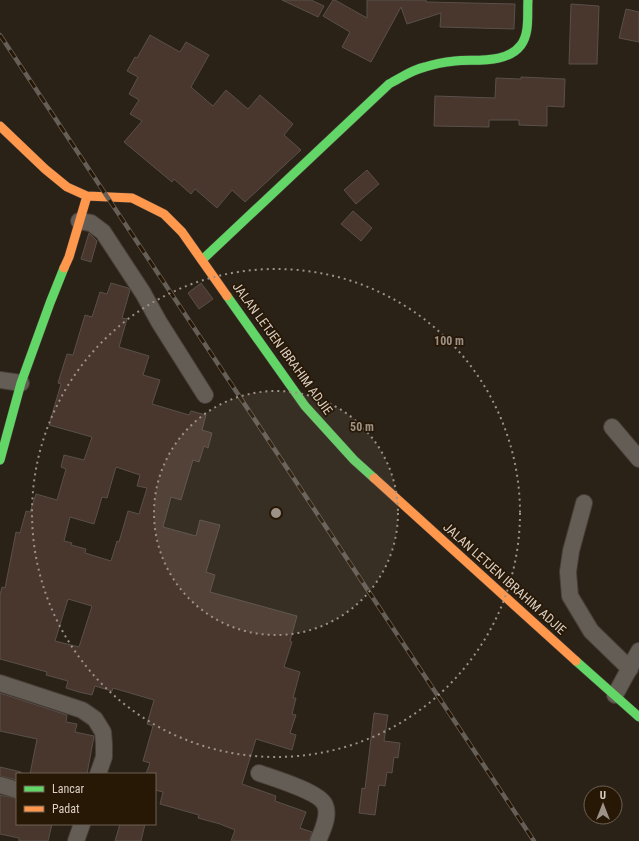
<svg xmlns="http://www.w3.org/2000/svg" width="639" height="841" viewBox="0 0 639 841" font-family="'Roboto Condensed',sans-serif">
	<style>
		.building { fill: #49372e; stroke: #59504a; fill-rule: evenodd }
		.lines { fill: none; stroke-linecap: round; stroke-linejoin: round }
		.street-casing { stroke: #463e37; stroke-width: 18 }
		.fast-casing { stroke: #463e37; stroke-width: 10 }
		.slow-casing { stroke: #463e37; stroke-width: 10 }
		.street { stroke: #645d56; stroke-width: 16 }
		.fast { stroke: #63d668; stroke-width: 9 }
		.slow { stroke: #ff974d; stroke-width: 9 }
		.rail-casing { stroke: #665f58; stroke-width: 4.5 }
		.rail { stroke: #271806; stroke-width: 3; stroke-dasharray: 9; stroke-linecap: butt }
		.ring { fill: none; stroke: #9d9287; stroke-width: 2; stroke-dasharray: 2 4 }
		.labels { text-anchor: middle; stroke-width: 3.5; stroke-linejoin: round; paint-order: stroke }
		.street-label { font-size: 13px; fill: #dbcfc4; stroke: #271806 }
		.centre { fill: #9d9287; stroke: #271806; stroke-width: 2 }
		.ring-label { font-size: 12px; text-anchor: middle; font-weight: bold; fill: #9d9287; stroke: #271806; stroke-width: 3.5; stroke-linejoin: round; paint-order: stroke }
	</style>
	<rect width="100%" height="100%" fill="#2a2117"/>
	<path class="building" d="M282 0H311L324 6 318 17Z
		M333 0H335L367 18V0H426V2L515 4 514 27V29L440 27 441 13 407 24 401 7 371 62 342 47 350 32 323 16Z
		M571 4 599 6 597 64H569Z
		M626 9 639 12V42L619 38Z
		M150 35 180 52 186 42 209 55 191 87 213 106 226 90 248 109 260 95 293 124 284 135 301 150 245 202 232 190 217 208 195 189 191 194 174 179 172 182 124 142 142 121 130 114 139 100 129 94 138 77 127 71 135 57 137 58Z
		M521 77 565 79 564 107 547 106V126L519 125V120H489V127L434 126 435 96 495 98 496 78 521 79Z
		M367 170 379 184 356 204 344 190Z
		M353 211 372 228 361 241 341 224Z
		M89 233 97 241 91 262 81 259Z
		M111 283 128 288 130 290 122 318 127 319 119 347 149 356 143 375 160 380 152 404 189 415 191 411 206 415 202 430 212 433 208 448 204 446 199 462 193 460 181 500 171 497 163 527 196 536 200 520 220 525 206 572 215 575 210 592 297 616 290 641 292 642 284 667 300 672 293 698H296L292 714 296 715 290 733 296 735 292 750 256 739 242 784 276 796 275 801 306 812 300 828 312 832 309 841H231L235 830 220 824 198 818 199 815 160 804 163 792 155 790V774H146L150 763 143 761 153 726 147 724 154 700 113 688 112 691 95 686 92 695 79 692 66 688 68 681 46 675 47 672 0 659V595L2 587 5 588 16 532 20 533 26 511 30 512 36 494 57 500 66 469 61 467 64 455 84 460 92 437 49 425 61 384 58 383 67 354 73 355 85 315 92 317 100 292 107 294ZM116 467 140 475 137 486 147 488 139 514 128 511 119 542 117 541 111 561 85 553 86 549 71 545 72 543 64 541 70 517 94 524 102 497 107 498ZM68 599 92 606 79 647 55 641Z
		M201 283 213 299 199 309 188 293Z
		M0 693 67 715 66 722 77 724 75 732 94 736 87 774H30L37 739 0 731Z
		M374 713 388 715 384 741 400 743 398 758 394 757 392 773 387 772 385 786 379 785 375 815 359 813 362 788 365 789Z
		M0 767 21 772V774H17V780L0 776Z
		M0 795 17 799V824H52L48 841H19V838L0 834Z
		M120 824H145L141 841H115Z"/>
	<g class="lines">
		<g class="street-casing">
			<path id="street" d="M79 221 91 223 103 232 143 293 159 322 205 395
				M0 380 21 383
				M612 427 639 459
				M584 503 571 551 568 572 570 596 591 631 630 669
				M0 683 82 710 95 719 103 732 104 744V757L98 774
				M615 695 639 651
				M259 773C273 778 320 792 325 805 330 816 322 831 318 841
				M0 785 17 790
				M76 841 82 824"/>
		</g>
		<g class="fast-casing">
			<path id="fast" d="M202 260 389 84C401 78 411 70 425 67 434 64 445 62 455 61 475 59 507 64 521 45 530 33 527 14 528 0
				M227 296 305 406 354 460 374 478
				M0 460 21 383 50 303 64 268
				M576 661 639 717"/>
		</g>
		<g class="slow-casing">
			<path id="slow" d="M0 126 45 169 67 187 87 196 132 198 164 214 182 232 227 296
				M64 268 69 257 87 196
				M374 478 576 661"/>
		</g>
		<use href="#street" class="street"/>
		<use href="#fast" class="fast"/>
		<use href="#slow" class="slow"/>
		<g class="rail-casing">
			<path id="rail" d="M0 35 534 841"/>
		</g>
		<use href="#rail" class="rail"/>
	</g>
	<circle cx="276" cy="513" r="122" fill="#9d9287" fill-opacity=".12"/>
	<g class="ring">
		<circle cx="276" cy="513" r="122"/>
		<circle cx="276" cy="513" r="244"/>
	</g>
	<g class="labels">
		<g class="street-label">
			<text transform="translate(283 348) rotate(54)" y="5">JALAN LETJEN IBRAHIM ADJIE</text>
			<text transform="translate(505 578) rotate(42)" y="5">JALAN LETJEN IBRAHIM ADJIE</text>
		</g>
	</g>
	<circle cx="276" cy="513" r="6" class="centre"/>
	<g class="ring-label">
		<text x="449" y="345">100 m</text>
		<text x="362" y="431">50 m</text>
	</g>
	<rect x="16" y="773" width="140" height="52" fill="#271806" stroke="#6f6152"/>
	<rect x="24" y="786" width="20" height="6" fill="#63d668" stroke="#6f6152"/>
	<text x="52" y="793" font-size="12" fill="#dbcfc4">Lancar</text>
	<rect x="24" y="806" width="20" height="6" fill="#ff974d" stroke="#6f6152"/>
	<text x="52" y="813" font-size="12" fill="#dbcfc4">Padat</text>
	<g transform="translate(603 805)"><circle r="19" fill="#271806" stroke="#6f6152"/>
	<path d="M0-3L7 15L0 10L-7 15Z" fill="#9d9287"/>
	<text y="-6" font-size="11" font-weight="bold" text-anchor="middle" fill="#dbcfc4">U</text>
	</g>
</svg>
